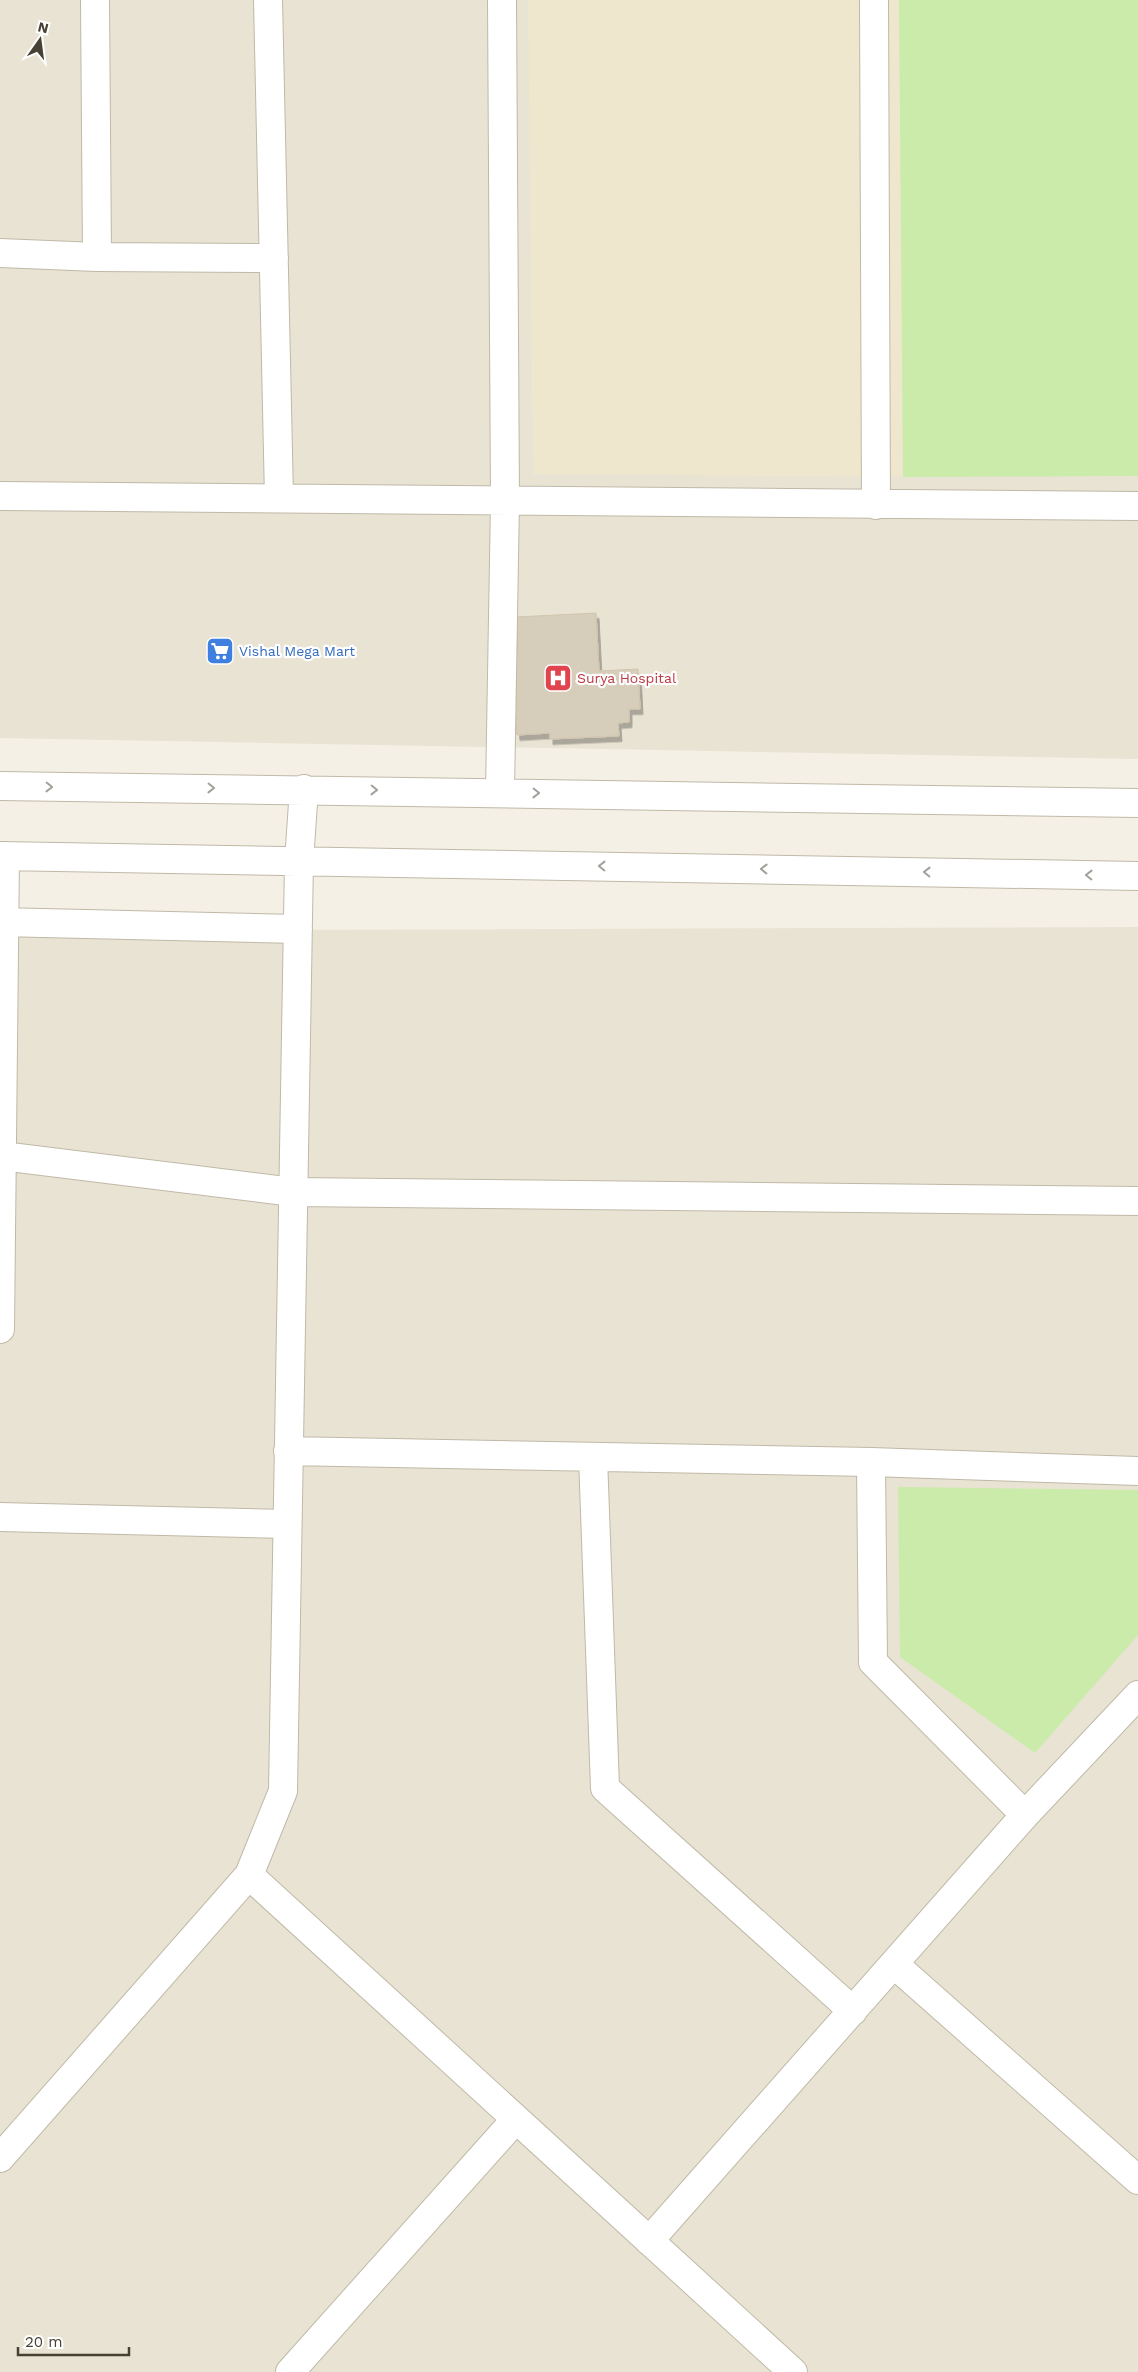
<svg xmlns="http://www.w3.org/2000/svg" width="1138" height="2372" viewBox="0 0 1138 2372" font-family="'Work Sans',sans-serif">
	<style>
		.residential { fill: #e8e3d3 }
		.education { fill: #eee7ce }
		.green { fill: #cbebaa }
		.building { fill: #d6cdba; stroke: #d2c5ac; filter: url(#shadow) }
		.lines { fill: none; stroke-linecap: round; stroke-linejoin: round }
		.minor-casing { stroke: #c0b9a7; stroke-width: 30 }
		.minor { stroke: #fff; stroke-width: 28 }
		.oneway { stroke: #a3a09a }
		.labels { text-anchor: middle; stroke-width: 4.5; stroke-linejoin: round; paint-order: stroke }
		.shop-label { font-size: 14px; fill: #366cbe; stroke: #fff; text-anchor: start }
		.health-label { font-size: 14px; fill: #be3a42; stroke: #fff; text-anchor: start }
	</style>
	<defs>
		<filter id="shadow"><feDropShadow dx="3" dy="5.5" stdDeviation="0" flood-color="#0004"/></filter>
	</defs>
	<rect width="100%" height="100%" fill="#f4f0e5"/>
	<path class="residential" d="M0 0H1138V759L0 738Z
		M1138 927V2372H0V931Z"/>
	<path class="education" d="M528 0H899L903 477 533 474Z"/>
	<path class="green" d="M899 0H1138V476L903 477Z
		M898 1487 1138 1490V1635L1035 1753 900 1657Z"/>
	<path class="building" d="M596 613 599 671 638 669 640 709H629V722L618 723 619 736 550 739V733L517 735 514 693 507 658H518L516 617Z"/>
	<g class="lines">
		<g class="minor-casing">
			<path id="minor" d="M95 0 97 257
				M268 0 279 498
				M874 0 876 505
				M0 253 97 257 274 258
				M0 496 1138 506
				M0 786 1138 803
				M500 792 505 501 502 0
				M0 856 1138 876
				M0 922 298 929
				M2 1156 293 1192 1138 1201
				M0 1329 5 856
				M288 1451 871 1462 1138 1471
				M593 1457 605 1788 853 2011
				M871 1462 873 1662 1025 1815
				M0 1517 287 1524
				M249 1875 793 2372
				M894 1964 1138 2180
				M0 2158 249 1875 283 1791 299 861 304 789
				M649 2241 1025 1815 1138 1695
				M290 2372 516 2119"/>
		</g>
		<use href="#minor" class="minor"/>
	</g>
	<defs><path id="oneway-chevron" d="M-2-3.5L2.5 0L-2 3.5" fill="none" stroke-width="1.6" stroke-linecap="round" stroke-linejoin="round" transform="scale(1.25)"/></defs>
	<g class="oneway">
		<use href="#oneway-chevron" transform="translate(49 787) rotate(1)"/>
		<use href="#oneway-chevron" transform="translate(211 788) rotate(1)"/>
		<use href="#oneway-chevron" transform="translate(374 790) rotate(1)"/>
		<use href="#oneway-chevron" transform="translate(536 793) rotate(1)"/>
		<use href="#oneway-chevron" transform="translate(602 866) rotate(-179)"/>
		<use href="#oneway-chevron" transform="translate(764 869) rotate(-179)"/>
		<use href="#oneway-chevron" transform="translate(927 872) rotate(-179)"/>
		<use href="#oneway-chevron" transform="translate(1089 875) rotate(-179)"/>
	</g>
	<defs>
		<g id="supermarket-square" transform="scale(1.4375)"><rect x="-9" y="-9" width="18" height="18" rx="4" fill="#3f7fe0" stroke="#fff"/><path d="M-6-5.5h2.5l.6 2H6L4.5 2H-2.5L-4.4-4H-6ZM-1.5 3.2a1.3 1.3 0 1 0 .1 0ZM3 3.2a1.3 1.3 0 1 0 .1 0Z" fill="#fff"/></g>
		<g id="hospital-square" transform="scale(1.4375)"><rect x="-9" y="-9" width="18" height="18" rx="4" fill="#e0444e" stroke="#fff"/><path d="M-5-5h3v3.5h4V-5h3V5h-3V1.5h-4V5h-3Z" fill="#fff"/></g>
	</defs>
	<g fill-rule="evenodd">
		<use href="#supermarket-square" x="220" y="651"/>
		<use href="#hospital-square" x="558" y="678"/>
	</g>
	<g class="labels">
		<g class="shop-label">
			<text x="239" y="656">Vishal Mega Mart</text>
		</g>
		<g class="health-label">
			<text x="577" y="683">Surya Hospital</text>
		</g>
	</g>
	<g transform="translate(40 40) rotate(14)" stroke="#ffffff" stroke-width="4" paint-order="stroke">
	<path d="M0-4L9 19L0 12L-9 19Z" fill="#474034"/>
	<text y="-8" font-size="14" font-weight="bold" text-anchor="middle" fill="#474034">N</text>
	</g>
	<path d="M18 2347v8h111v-8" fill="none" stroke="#474034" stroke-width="2.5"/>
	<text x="25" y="2347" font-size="15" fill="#474034" stroke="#ffffff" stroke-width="4" paint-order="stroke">20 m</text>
</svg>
